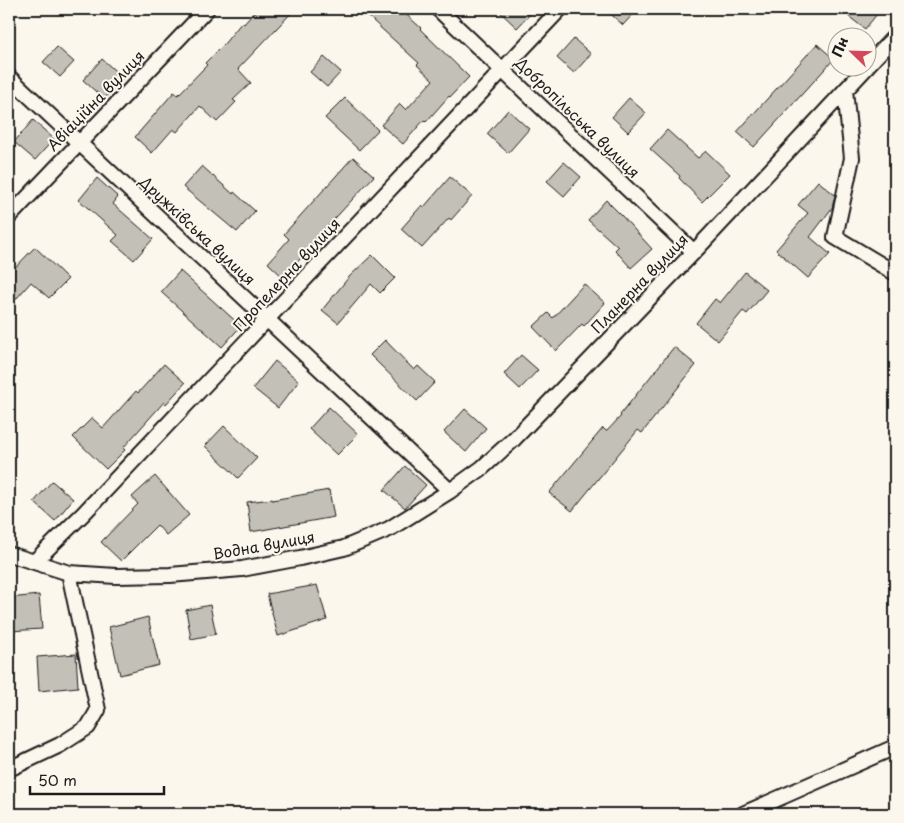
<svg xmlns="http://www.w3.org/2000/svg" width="904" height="823" viewBox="0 0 904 823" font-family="'Playpen Sans',sans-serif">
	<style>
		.building { fill: #c3c0b8; stroke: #1c1c1c }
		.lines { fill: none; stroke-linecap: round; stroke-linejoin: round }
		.street-casing { stroke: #1c1c1c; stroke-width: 18 }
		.street { stroke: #fbf7ec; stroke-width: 14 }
		.labels { text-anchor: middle; stroke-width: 4; stroke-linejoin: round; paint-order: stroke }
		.street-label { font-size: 15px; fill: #1c1c1c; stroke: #fbf7ec }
	</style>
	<rect width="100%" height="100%" fill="#fbf7ec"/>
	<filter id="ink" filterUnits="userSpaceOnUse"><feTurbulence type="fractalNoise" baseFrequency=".02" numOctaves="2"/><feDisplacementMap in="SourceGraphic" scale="10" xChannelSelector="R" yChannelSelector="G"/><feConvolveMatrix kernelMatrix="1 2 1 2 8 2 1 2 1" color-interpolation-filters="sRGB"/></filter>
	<g filter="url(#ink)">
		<path class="building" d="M257 9H295L238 69 251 83 233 100 236 102 217 122 200 106 177 132 173 129 152 153 135 137 174 92 178 95 207 65 205 63 224 44 242 22 244 24Z
			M360 9H400L421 28 420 29 469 77 450 97 449 96 426 122 424 120 403 144 381 125 400 104 406 110 433 80 417 65 419 63Z
			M497 9H535L517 28Z
			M605 9H638L623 25Z
			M839 9H881L865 29Z
			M574 39 591 54 574 73 557 58Z
			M817 44 834 59 754 147 737 132Z
			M57 47 74 62 60 77 43 62Z
			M324 57 341 72 327 87 310 72Z
			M102 59 123 78 104 99 83 80Z
			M345 98 378 130 359 150 325 118Z
			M629 98 646 113 628 132 612 117Z
			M508 110 529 129 508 153 487 134Z
			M33 120 54 139 35 160 14 142Z
			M667 130 698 158 706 151 730 174 702 202 679 178 680 176 650 149Z
			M353 157 374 176 328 226 284 278 268 263 289 239 284 234Z
			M564 162 581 177 564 196 547 181Z
			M202 166 233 194 234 192 255 211 237 232 183 187Z
			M450 177 472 196 451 220 449 218 422 248 401 229 422 205 424 207Z
			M97 178 118 197 113 204 153 239 134 260 112 241 118 235 79 200Z
			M818 181 835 195 832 208 810 237 830 254 808 278 776 250 808 213 798 205Z
			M606 200 622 216 652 249 631 268 615 250 618 247 588 220Z
			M35 247 68 279 49 298 31 282 9 307V274Z
			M372 255 395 278 380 293 371 284 338 323 322 310 349 277Z
			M180 271 241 326 222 347 161 292Z
			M745 272 767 290 747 314 743 311 718 341 696 323 715 299 720 303Z
			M584 284 605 303 584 326 582 324 556 351 533 327 548 313 553 318Z
			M385 340 414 370 418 366 435 382 417 401 370 355Z
			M674 347 696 365 642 433 638 430 572 511 549 493 603 428 606 431H607L621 416 620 415Z
			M521 355 538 370 520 389 504 374Z
			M275 361 299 381 278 408 253 388Z
			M164 364 185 383 166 404 164 402 123 448 125 450 106 469 73 437 92 418 103 428 136 391 138 393Z
			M329 407 358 434 337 455 309 429Z
			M465 409 486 428 466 452 444 432Z
			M224 426 257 458 238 478 205 446Z
			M405 466 426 485 405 508 384 490Z
			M155 476 189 515 166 535 157 525 121 561 101 542 138 504 132 497Z
			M52 481 73 499 55 521 34 502Z
			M329 490 334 517 251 532 247 502 272 499V500Z
			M317 585 327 620 278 636 267 594Z
			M39 595 42 629 9 631V598Z
			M210 605 216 634 191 639 186 610Z
			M148 617 159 665 120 675 109 627Z
			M76 654 78 687 39 691 37 657Z"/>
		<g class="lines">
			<g class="street-casing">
				<path id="street" d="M438 9 694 252
					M866 67 895 36
					M9 77 450 491
					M845 90 852 158 835 237 895 273
					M9 217 207 9
					M9 554 69 573 116 576 170 575 242 569 300 558 344 548 389 529 450 491 482 468 514 439 694 252 866 68
					M34 562 83 514 560 9
					M9 769 60 745 88 727 98 710 69 573
					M743 814 895 747"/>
			</g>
			<use href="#street" class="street"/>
		</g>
	</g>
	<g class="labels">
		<g class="street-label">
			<text transform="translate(96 101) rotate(-46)" y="5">Авіаційна вулиця</text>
			<text transform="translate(577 118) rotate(44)" y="5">Добропільська вулиця</text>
			<text transform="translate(197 231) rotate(43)" y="5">Дружківська вулиця</text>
			<text transform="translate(287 275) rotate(-47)" y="5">Пропелерна вулиця</text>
			<text transform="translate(640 284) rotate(-46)" y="5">Планерна вулиця</text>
			<text transform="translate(264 546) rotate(-10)" y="5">Водна вулиця</text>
		</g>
	</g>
	<rect width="904" height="823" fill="none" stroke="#fbf7ec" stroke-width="30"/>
	<rect x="15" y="15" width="874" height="793" fill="none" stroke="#1c1c1c" stroke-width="2" filter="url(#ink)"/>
	<g transform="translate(852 52) rotate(293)"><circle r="24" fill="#fbf7ec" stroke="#a29f99"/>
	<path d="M0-4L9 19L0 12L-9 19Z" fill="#d1495b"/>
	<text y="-8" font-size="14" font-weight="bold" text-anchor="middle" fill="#1c1c1c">Пн</text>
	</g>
	<path d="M30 786v8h134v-8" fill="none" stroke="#1c1c1c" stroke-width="2.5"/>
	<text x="38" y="786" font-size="15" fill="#1c1c1c" stroke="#fbf7ec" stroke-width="4" paint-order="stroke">50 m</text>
</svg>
